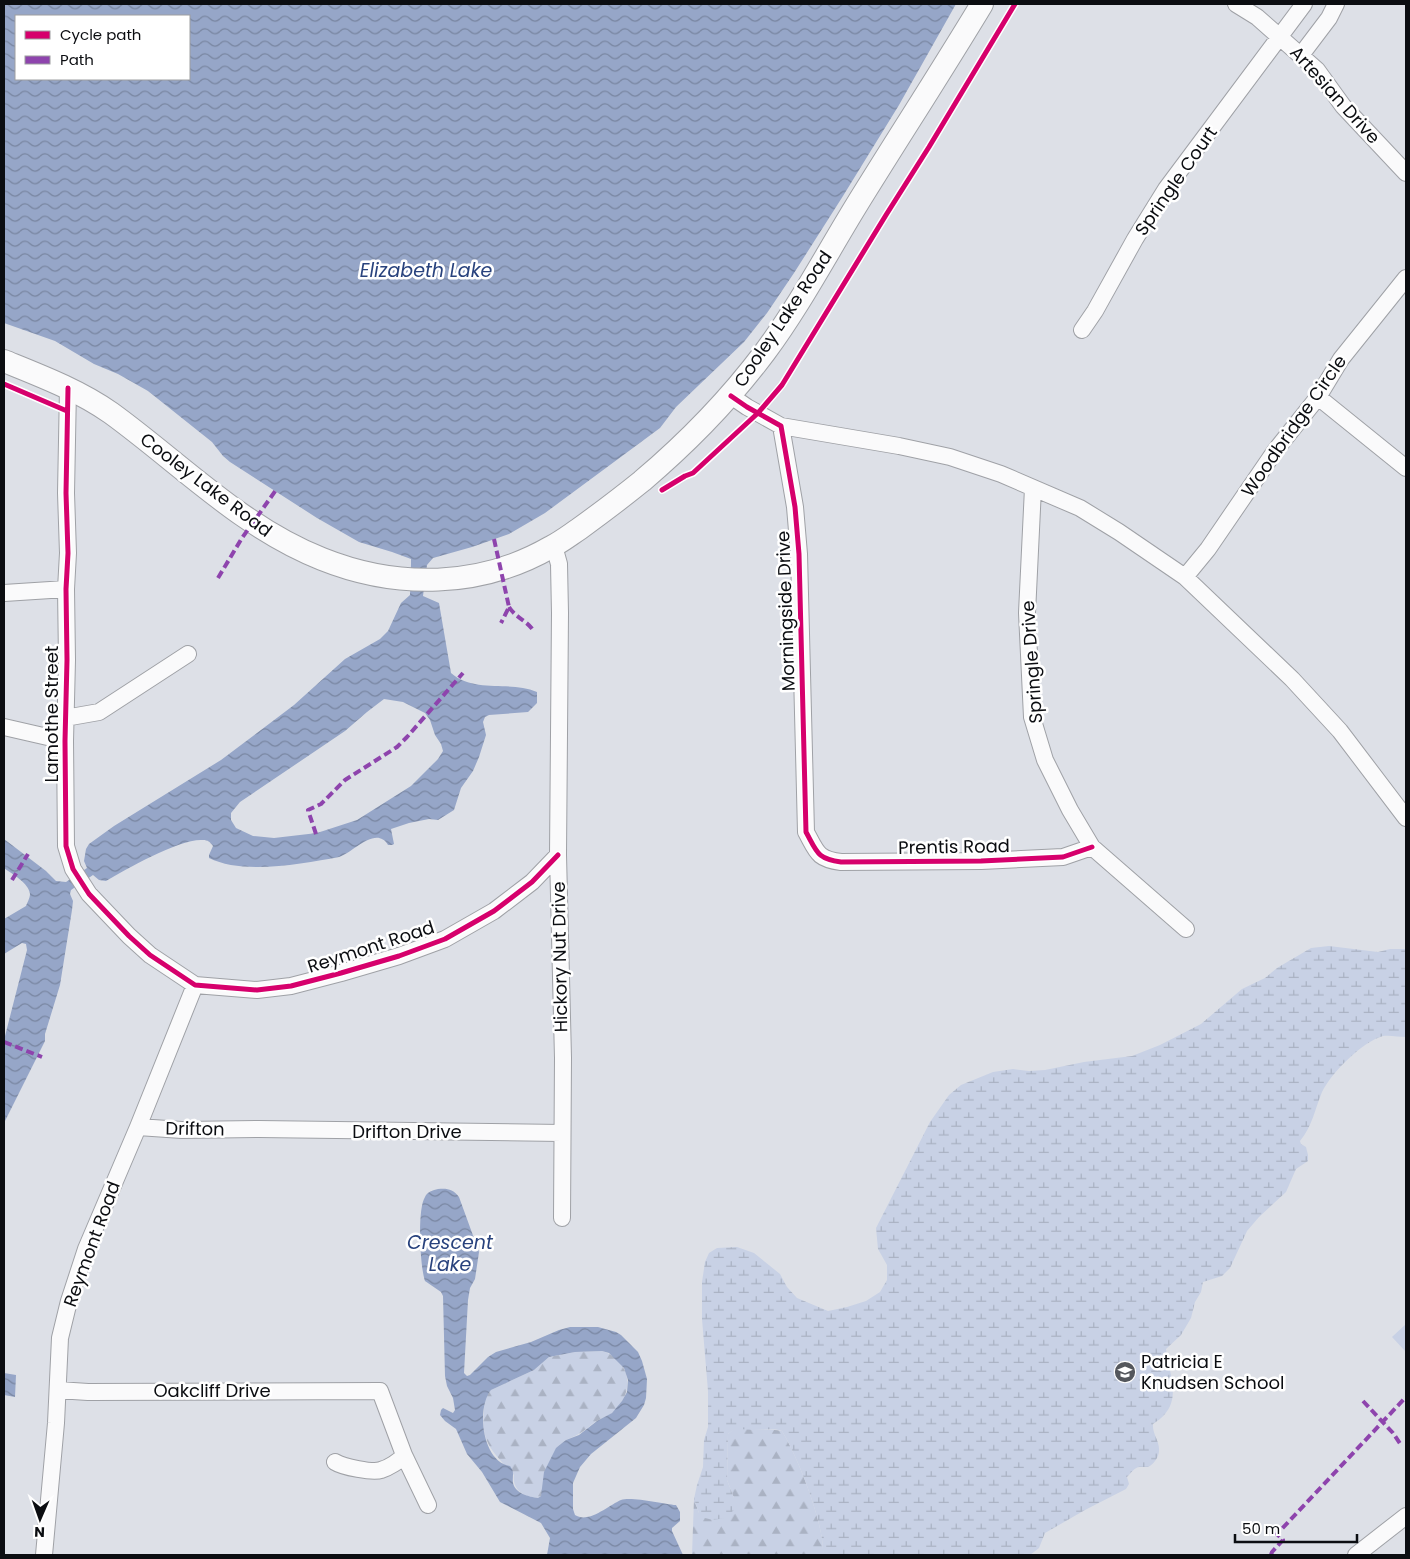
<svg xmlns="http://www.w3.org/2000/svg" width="1410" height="1559" viewBox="0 0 1410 1559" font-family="Poppins,sans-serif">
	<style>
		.forest { fill: url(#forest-firs) }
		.wetland { fill: url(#wetland-marsh) }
		.pitch { fill: #c8d1e5 }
		.water { fill: url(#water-waves); fill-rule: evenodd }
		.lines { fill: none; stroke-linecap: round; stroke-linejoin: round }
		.street-casing { stroke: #9fa1a6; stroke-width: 18 }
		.secondary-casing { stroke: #9fa1a6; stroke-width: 24 }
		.street { stroke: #fafafb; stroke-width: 16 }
		.secondary { stroke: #fafafb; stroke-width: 22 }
		.quiet { stroke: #8e44ad; stroke-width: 4; stroke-dasharray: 8 4; stroke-linecap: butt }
		.cycleway-casing { stroke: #fff; stroke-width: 8 }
		.cycleway { stroke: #d6006c; stroke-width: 5 }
		.labels { text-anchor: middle; stroke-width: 5; stroke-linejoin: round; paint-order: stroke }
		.street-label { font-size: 18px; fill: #0b0d11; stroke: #fff }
		.poi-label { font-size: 18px; fill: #0b0d11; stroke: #fff; text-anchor: start }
		.water-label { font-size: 19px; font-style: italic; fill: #28427d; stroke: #fff }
	</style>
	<defs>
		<pattern id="forest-firs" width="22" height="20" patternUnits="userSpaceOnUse" patternTransform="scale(1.25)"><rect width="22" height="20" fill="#c8d1e5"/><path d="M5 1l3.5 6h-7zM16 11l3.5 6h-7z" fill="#aab2c3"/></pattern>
		<pattern id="wetland-marsh" width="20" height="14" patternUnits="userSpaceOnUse" patternTransform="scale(1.25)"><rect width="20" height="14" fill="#c8d1e5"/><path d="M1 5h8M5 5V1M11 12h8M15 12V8" fill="none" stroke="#aab2c3"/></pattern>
		<pattern id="water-waves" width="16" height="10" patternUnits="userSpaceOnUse" patternTransform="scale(1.25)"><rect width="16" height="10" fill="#96a6c8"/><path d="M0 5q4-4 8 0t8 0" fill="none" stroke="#7986a1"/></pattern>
	</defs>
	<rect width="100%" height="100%" fill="#dde0e7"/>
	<path class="forest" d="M602 1351C612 1354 621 1361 625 1371 631 1385 625 1403 612 1413 607 1417 601 1418 595 1422 585 1430 579 1435 566 1440L541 1496 538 1498C524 1497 512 1490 514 1475 494 1453 480 1443 484 1411 484 1402 485 1397 491 1390L534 1370 549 1357 575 1352Z
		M743 1428C756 1431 769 1428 782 1431 798 1457 825 1526 823 1555H692L694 1499 699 1513 734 1498 727 1480 728 1434 734 1429Z"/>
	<path class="wetland" d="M1329 946 1378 952 1390 949H1406V1037C1399 1037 1390 1035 1383 1036 1362 1042 1331 1073 1322 1092 1315 1109 1312 1127 1300 1141L1301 1144 1306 1147 1308 1155V1161L1296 1169 1286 1192 1259 1217 1247 1231 1230 1268 1222 1276 1203 1282 1201 1292 1195 1302 1191 1318 1181 1335 1166 1349C1168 1369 1181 1396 1165 1414 1162 1418 1157 1421 1153 1424 1152 1434 1160 1441 1159 1451 1159 1457 1153 1465 1148 1467 1146 1467 1141 1467 1139 1467 1134 1468 1131 1473 1127 1477L1129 1484 1126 1489 1085 1510 1045 1533 1039 1548 1030 1555H823C825 1526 798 1457 782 1431 772 1428 764 1430 754 1430 743 1430 737 1426 728 1434L727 1480 734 1498V1510L725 1518 713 1520 705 1518 699 1513 694 1499 697 1485 703 1467 704 1440 708 1427V1391L702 1319V1282L705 1262 709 1253 717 1248 737 1247 754 1253 780 1274 787 1287 797 1298 828 1311 847 1307 866 1301 880 1292 887 1280V1265L878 1249 876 1228 930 1122 949 1095 961 1085 993 1072 1013 1069 1029 1071 1045 1070 1084 1062 1132 1056 1160 1045 1201 1024 1242 989 1265 978 1277 968 1311 948Z"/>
	<path class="pitch" d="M1406 1324V1352L1392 1337Z"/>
	<path class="water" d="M4 4H956L899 105 843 196 794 273 767 313 744 342 676 407 660 428 545 513 509 534 472 547 433 558 427 565 423 596 439 603 451 673C475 694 510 680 537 692V703L528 712 489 715 485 717 483 722 486 735 479 757 473 771 461 788 454 810 438 820 429 819 409 823 391 829 394 844 392 845H388C376 825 353 853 339 857 302 864 243 875 209 858V855L213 846C210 842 208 840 203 840 181 838 126 869 106 881L99 880 93 875 71 890 70 894 73 901 72 910 60 985 45 1034V1041L4 1123V1040L27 950 26 944 22 943 4 954V919L26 906C27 903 30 898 30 894 29 883 12 874 4 868V839L46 871 56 881 66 882 87 868 84 861 86 849 89 844 114 826 221 760 294 705 345 659 380 639 388 631 401 603 410 595 411 564V559L392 552 359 542 317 518 230 462 223 456 212 442 148 391 118 374 94 364 55 341 4 323ZM16 16H189V79H16ZM384 699 403 702 425 713 430 720 435 735 441 744 443 751 438 759 411 786 357 820 317 833 274 838 253 836 236 828 231 820V813L240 802 345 731 367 712Z
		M438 1189C447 1188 453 1189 459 1197L479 1252 475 1279 470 1288 468 1300 464 1373 467 1376 470 1375 488 1357 496 1352 531 1342 559 1330 570 1327H598L616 1332 621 1335 638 1352 642 1361 647 1379 646 1398 644 1405 636 1418 591 1454 580 1467 573 1483V1509L575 1515C589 1524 609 1505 621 1500 631 1496 663 1504 676 1505L680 1512V1521L672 1528V1531L683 1555H547L550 1538 541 1523 500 1502 482 1472 467 1454 456 1429 445 1421 440 1415 441 1410 443 1408 453 1413 455 1410 453 1398 447 1386 445 1376 443 1296 441 1292 425 1281C420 1267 417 1209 425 1197 427 1192 433 1190 438 1189ZM602 1351 609 1353 624 1368 628 1380 627 1392 622 1401 612 1413 597 1421 579 1435 566 1440 556 1448 544 1472 541 1496 538 1498C529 1497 515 1493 513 1483 512 1476 515 1472 510 1466 482 1462 476 1408 491 1390L534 1370 549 1357 575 1352Z
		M4 1373 16 1375 15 1397 4 1395Z"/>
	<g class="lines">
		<g class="street-casing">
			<path id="street" d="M1236 4 1257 17 1317 70 1343 106 1406 173
				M1301 55 1329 18 1336 4
				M1082 330 1095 311 1135 239 1166 189 1304 4
				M68 388 66 493 68 553 66 589 67 660 65 741 66 846 73 869 89 894 129 936 150 955 195 985 257 990 291 986 341 973 399 956 445 939 494 911 532 882 558 855
				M731 396 747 407 781 426 795 507 799 554 806 832C817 852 817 859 841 862L981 861 1063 857 1092 847
				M1318 397 1406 468
				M781 426 899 446 950 457 1001 474 1080 508 1119 532 1185 577 1292 679 1340 731 1406 818
				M1033 488 1027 613 1032 717 1045 760 1070 810 1092 847 1186 929
				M554 546 559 564 560 613 558 855 563 1058 562 1218
				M1185 577 1208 549 1275 451 1318 397 1341 359 1406 278
				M4 593 66 589
				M65 718 99 712 188 654
				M4 727 65 741
				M138 1127 182 1130 259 1129 562 1133
				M58 1390 88 1392 380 1391 404 1455C400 1461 388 1468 381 1470 373 1473 343 1467 335 1462
				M404 1455 428 1505
				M44 1555 56 1423 60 1338 69 1301 86 1249 138 1127 195 985
				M1356 1555 1406 1516"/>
		</g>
		<g class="secondary-casing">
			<path id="secondary" d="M4 361C41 376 78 390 111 413 180 463 241 527 322 559 397 589 480 588 551 547 561 542 570 535 579 529 601 513 621 498 642 481 688 442 729 400 765 352 799 306 826 255 856 206 898 138 941 72 982 4"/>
		</g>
		<use href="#street" class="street"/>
		<use href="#secondary" class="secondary"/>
		<path class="quiet" d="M494 539 509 607 501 623
			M218 578 242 538 276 490
			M509 607C516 618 526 620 533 630
			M316 834 308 810 321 804 345 780 397 747 407 737 463 673
			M12 880 28 854
			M4 1042 42 1057
			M1363 1401 1393 1433 1401 1445
			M1271 1555 1272 1552 1283 1540 1277 1534 1406 1397"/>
		<g class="cycleway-casing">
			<path id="cycleway" d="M4 384 67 411
				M68 388 66 493 68 553 66 589 67 660 65 741 66 846 73 869 89 894 129 936 150 955 195 985 257 990 291 986 341 973 399 956 445 939 494 911 532 882 558 855
				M731 396 747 407 781 426 795 507 799 554 806 832C817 852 817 859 841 862L981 861 1063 857 1092 847
				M662 490 685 476 693 473 758 413 782 385 886 215 929 147 1015 4"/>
		</g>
		<use href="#cycleway" class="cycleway"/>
	</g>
	<defs>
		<g id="school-disc" transform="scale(1.125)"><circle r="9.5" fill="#54575c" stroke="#fff"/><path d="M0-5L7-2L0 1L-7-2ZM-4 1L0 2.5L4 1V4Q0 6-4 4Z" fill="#fff"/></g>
	</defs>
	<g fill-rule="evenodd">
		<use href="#school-disc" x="1125" y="1372"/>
	</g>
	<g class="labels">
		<g class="street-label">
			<text transform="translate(1335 95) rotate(48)" y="6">Artesian Drive</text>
			<text transform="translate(1176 181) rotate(-55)" y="6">Springle Court</text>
			<text transform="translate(783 319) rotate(-56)" y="6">Cooley Lake Road</text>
			<text transform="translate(1294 426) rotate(-55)" y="6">Woodbridge Circle</text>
			<text transform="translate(206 485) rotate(37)" y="6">Cooley Lake Road</text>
			<text transform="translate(786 611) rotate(-92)" y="6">Morningside Drive</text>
			<text transform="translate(1032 662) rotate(-94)" y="6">Springle Drive</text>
			<text transform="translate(52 714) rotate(-90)" y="6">Lamothe Street</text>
			<text transform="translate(954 847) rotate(-1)" y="6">Prentis Road</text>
			<text transform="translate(371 947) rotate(-18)" y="6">Reymont Road</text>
			<text transform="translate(560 957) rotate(-91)" y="6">Hickory Nut Drive</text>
			<text transform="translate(195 1129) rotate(1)" y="6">Drifton</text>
			<text x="407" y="1138">Drifton Drive</text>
			<text transform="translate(92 1244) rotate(-70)" y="6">Reymont Road</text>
			<text x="212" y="1397">Oakcliff Drive</text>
		</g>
		<g class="poi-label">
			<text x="1141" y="1368">Patricia E<tspan x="1141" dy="21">Knudsen School</tspan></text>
		</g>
		<g class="water-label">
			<text x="426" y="277">Elizabeth Lake</text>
			<text x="450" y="1249">Crescent<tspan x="450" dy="22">Lake</tspan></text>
		</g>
	</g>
	<rect width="1410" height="1559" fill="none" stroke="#0b0d11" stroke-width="10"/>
	<rect x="15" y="15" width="175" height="65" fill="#ffffff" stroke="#9d9ea0"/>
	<rect x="25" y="31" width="25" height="8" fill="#d6006c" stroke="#9d9ea0"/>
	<text x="60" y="40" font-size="15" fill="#0b0d11">Cycle path</text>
	<rect x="25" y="56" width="25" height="8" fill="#8e44ad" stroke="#9d9ea0"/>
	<text x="60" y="65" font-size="15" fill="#0b0d11">Path</text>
	<g transform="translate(40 1519) rotate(182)" stroke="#ffffff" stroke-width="4" paint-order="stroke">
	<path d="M0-4L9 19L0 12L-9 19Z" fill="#0b0d11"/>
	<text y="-8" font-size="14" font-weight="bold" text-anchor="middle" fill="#0b0d11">N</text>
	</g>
	<path d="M1235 1534v8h122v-8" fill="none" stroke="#0b0d11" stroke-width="2.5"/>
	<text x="1242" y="1534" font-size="15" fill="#0b0d11" stroke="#ffffff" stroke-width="4" paint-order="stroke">50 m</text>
</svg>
